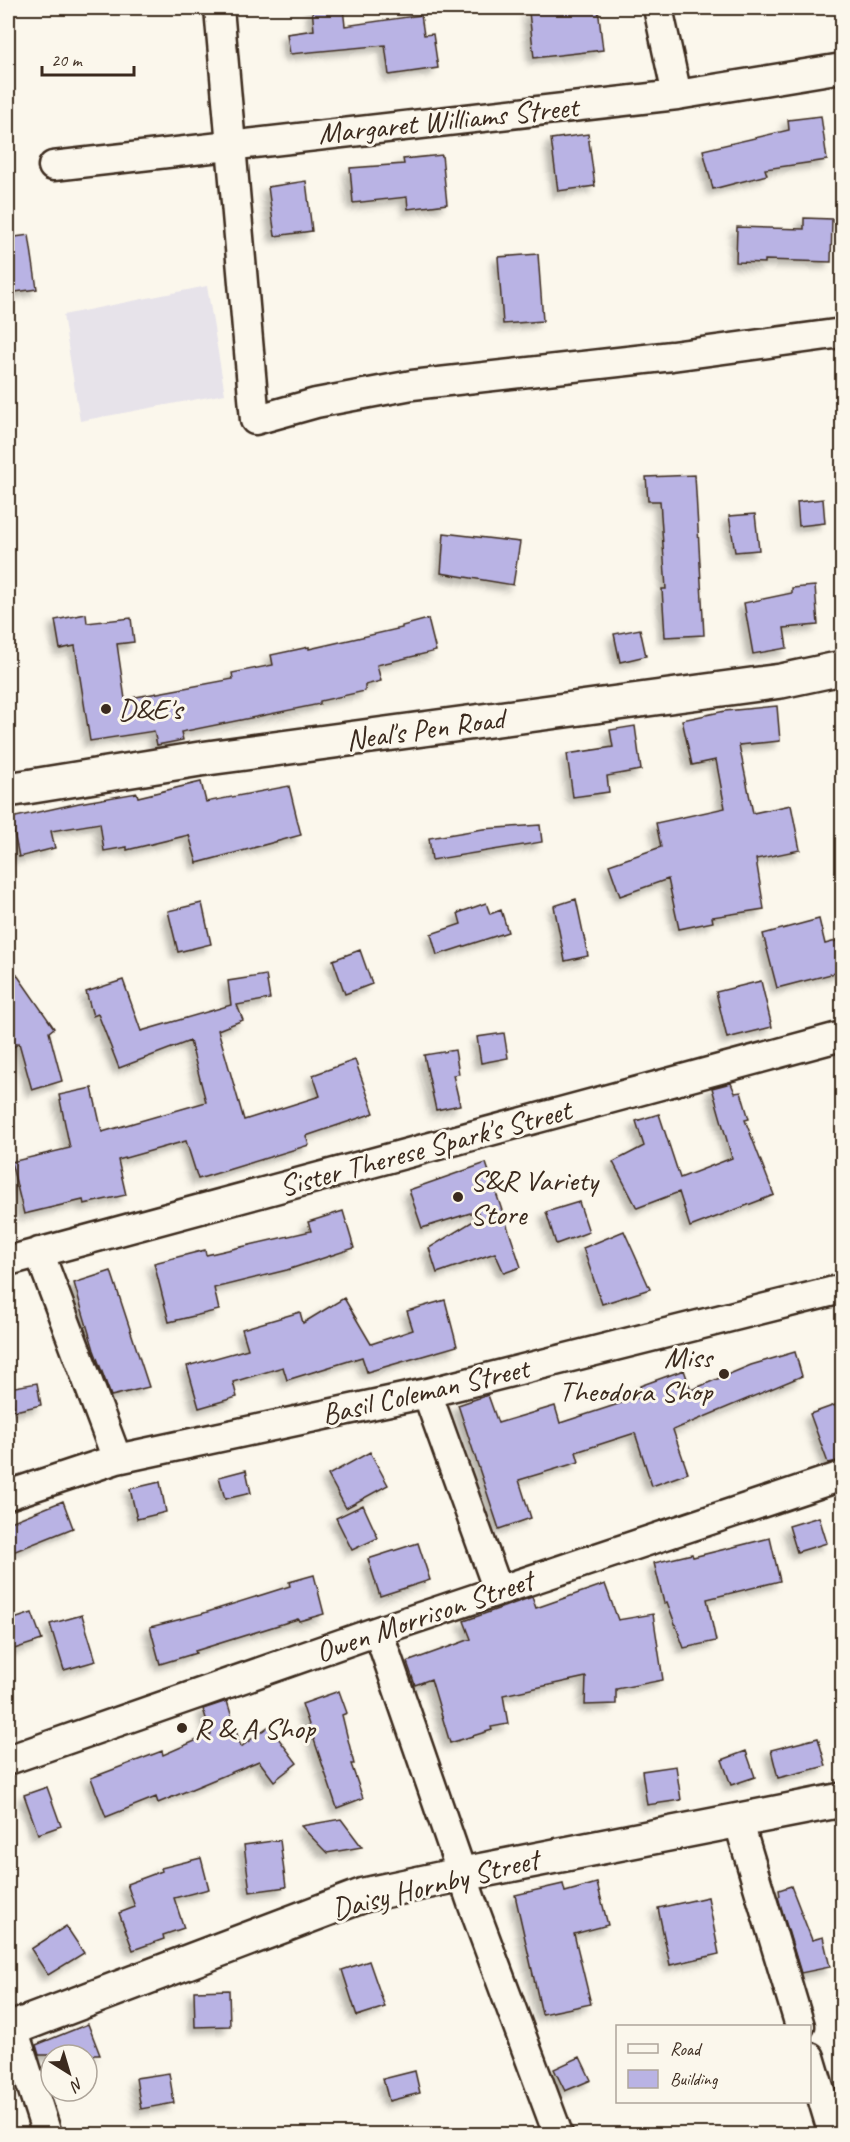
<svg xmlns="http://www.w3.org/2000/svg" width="850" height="2142" viewBox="0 0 850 2142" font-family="Caveat,sans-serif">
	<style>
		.built { fill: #e7e3ea }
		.building { fill: #b9b3e4; stroke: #3b2a1e; stroke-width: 1.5; filter: url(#shadow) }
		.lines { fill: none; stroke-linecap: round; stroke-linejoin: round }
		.street-casing { stroke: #3b2a1e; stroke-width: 33 }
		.secondary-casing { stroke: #3b2a1e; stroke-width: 38 }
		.street { stroke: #fbf7ec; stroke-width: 28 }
		.secondary { stroke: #fbf7ec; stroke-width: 33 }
		.poi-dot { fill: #3b2a1e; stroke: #fbf7ec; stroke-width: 2 }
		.labels { text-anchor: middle; stroke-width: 6; stroke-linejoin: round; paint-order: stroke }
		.street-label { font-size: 30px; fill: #3b2a1e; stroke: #fbf7ec }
		.poi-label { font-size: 30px; fill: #3b2a1e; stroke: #fbf7ec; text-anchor: start }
	</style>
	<defs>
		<filter id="shadow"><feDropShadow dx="-5.5" dy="5.5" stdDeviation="3" flood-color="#0004"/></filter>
	</defs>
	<rect width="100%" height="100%" fill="#fbf7ec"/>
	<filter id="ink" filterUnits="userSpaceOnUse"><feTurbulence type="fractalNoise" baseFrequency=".0167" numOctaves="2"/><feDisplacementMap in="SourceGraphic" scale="12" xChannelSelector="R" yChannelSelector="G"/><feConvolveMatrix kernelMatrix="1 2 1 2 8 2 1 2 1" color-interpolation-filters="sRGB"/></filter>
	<g filter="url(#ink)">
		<path class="built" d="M207 286 225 394 80 421 63 315Z"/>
		<path class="building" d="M312 8H343L345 26 421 15 424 35 433 34 438 68 389 75 385 45 290 54 287 34 314 30Z
			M570 8H598L603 50 534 58 529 12Z
			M821 116 827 160 765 169 767 175 713 189 703 150 789 130 788 120Z
			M588 134 595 186 558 191 551 139Z
			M442 155 447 204 408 209 407 197 353 203 350 168 404 164 403 159Z
			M306 181 312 231 275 236 268 187Z
			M804 218 832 219 831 262 765 260V263L736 262 737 227 804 229Z
			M29 235 37 289 8 293V238Z
			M538 254 543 321 503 324 498 257Z
			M695 475 704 635 665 637 662 589H666L660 501H648L646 477Z
			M823 499 825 523 799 526 797 502Z
			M755 514 759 550 735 552 729 516Z
			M444 533 520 542 513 585 441 573Z
			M815 586 818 625 784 628 787 648 753 654 744 603 792 593V588Z
			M86 614 87 623 131 618 134 642 117 644 125 699 233 679 232 673 273 665 271 655 309 647V649L402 628V626L428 619 436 651 377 665 381 681 365 685V691L320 701V704L181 732 183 740 157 745 154 731 90 741 75 646 60 649 55 620Z
			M640 629 646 656 620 662 614 634Z
			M777 706 780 741 739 745 753 813 791 805 800 850 756 859 764 909 712 917 713 922 679 929 668 879 620 896 609 865 661 847 656 823 725 808 716 760 692 765 682 720 725 711Z
			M635 726 641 770 607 776 609 792 573 797 567 754 613 747 610 730Z
			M201 782 206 802 289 786 301 835 197 863 189 835 127 850V847L104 851 100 823 51 831 55 848 19 857 11 818 79 803 137 793 138 797Z
			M540 825 542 842 432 860 429 838 483 829Z
			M576 899 588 956 565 961 554 906Z
			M202 903 211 944 178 952 168 911Z
			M486 903 490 914 501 910 508 932 437 955 431 934 461 924 458 913Z
			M819 919 825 944 843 939V971L777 988 763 934Z
			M360 950 372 984 345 994 333 960Z
			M8 962 54 1028 49 1032 62 1081 32 1090 19 1043 8 1051Z
			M266 975 270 999 237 1005 243 1020 218 1030 244 1120 320 1096 313 1075 355 1060 374 1113 306 1136 309 1145 198 1179 186 1141 118 1160 126 1195 84 1204 83 1200 24 1214 11 1162 70 1148 59 1095 92 1088 102 1132 206 1102 190 1041 119 1068 98 1014 93 1016 86 992 123 980 141 1031 231 1005 228 981Z
			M761 981 772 1027 727 1038 716 992Z
			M504 1033 508 1058 481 1063 477 1037Z
			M455 1050 459 1074 453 1075 460 1105 436 1110 424 1055Z
			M731 1083 735 1093 741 1092 749 1119 745 1120 774 1195 690 1227 679 1192 637 1208 613 1162 644 1146 636 1121 659 1114 680 1178 732 1158 712 1088Z
			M486 1163 521 1267 504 1273 495 1253 437 1273 429 1248 480 1217 477 1211 422 1228 409 1190Z
			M579 1202 589 1232 556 1244 546 1212Z
			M343 1211 354 1248 287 1270 214 1288 219 1310 169 1322 154 1263 205 1250 206 1255 311 1231 308 1222Z
			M624 1231 650 1289 602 1304 583 1248Z
			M111 1271 149 1387 111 1396 94 1350 74 1283Z
			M344 1298 371 1344 413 1330 407 1311 445 1300 457 1346 367 1372 362 1357 287 1380 283 1367 233 1382 237 1397 199 1408 187 1366 248 1349 242 1329 300 1312 303 1323Z
			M795 1352 802 1376 673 1430 688 1473 652 1486 635 1433 576 1452 579 1462 519 1480 531 1518 499 1529 458 1405 488 1395 498 1423 555 1406 560 1423 643 1396 640 1386 684 1370 691 1390 751 1365Z
			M37 1383 41 1405 15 1411 9 1388Z
			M835 1405 843 1427V1460L828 1463 810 1414Z
			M370 1452 388 1485 346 1508 328 1475Z
			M246 1470 251 1493 225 1499 219 1477Z
			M160 1482 166 1512 137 1519 130 1489Z
			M63 1501 73 1528 8 1554V1523Z
			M363 1505 378 1538 352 1550 336 1518Z
			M819 1517 827 1543 797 1552 789 1526Z
			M770 1538 780 1581 707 1599 716 1641 684 1648 667 1602 664 1603 654 1563 692 1554 693 1557Z
			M418 1543 430 1580 380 1596 368 1559Z
			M314 1575 324 1614 299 1621 298 1619 195 1651 196 1653 160 1664 150 1627 201 1614 290 1586 289 1582Z
			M605 1584 618 1620 653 1614 663 1680 616 1689V1704L585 1705 586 1677 503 1695 508 1724 491 1727 492 1730 450 1743 431 1679 415 1685 407 1662 471 1639 464 1621 532 1597 536 1608Z
			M32 1613 42 1640 8 1651V1621Z
			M82 1615 96 1661 64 1670 50 1624Z
			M339 1691 347 1713 342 1715 354 1764H351L363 1798 337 1808 302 1704Z
			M227 1701 241 1747 269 1726 297 1763 274 1781 259 1761 158 1803 156 1797 106 1817 91 1778 162 1751 163 1755 211 1734 203 1709Z
			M818 1738 826 1766 778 1778 771 1750Z
			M746 1751 755 1777 731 1785 722 1760Z
			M676 1766 681 1800 647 1805 642 1771Z
			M47 1787 61 1826 38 1834 24 1795Z
			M341 1819 362 1847 327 1853 301 1826Z
			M280 1840 286 1887 250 1892 244 1845Z
			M201 1858 209 1889 174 1898 184 1928 163 1935 164 1939 133 1950 119 1913 135 1907 127 1884 162 1871 161 1868Z
			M597 1883 608 1925 574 1934 591 2004 542 2014 515 1895 563 1884 565 1892Z
			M791 1886 812 1940 823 1937 830 1967 801 1973 778 1897 780 1896 779 1890Z
			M708 1897 719 1954 670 1965 658 1908Z
			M66 1926 84 1953 48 1975 31 1949Z
			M369 1961 385 2007 357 2016 342 1970Z
			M229 1990 230 2026 195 2027 194 1991Z
			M88 2024 100 2055H39L36 2045Z
			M580 2057 591 2080 565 2091 554 2069Z
			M415 2071 420 2093 389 2101 383 2079Z
			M169 2073 174 2103 141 2109 136 2078Z"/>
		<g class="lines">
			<g class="street-casing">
				<path id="street" d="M219 8 255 420 316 403 412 385 672 356 842 333
					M658 8 677 95
					M53 166 677 95 842 68
					M39 1252 117 1459
					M8 1261 842 1036
					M427 1393 498 1590
					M8 1495 117 1459 427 1393 842 1289
					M378 1631 472 1903 558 2134
					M8 1760 378 1631 842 1476
					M738 1820 800 2026
					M13 2028 47 2134
					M810 2057 833 2134"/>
			</g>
			<g class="secondary-casing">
				<path id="secondary" d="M8 790 200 759 781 681 842 668
					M8 2030 364 1895 463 1874 842 1800"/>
			</g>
			<use href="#street" class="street"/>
			<use href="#secondary" class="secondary"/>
		</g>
	</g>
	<g class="poi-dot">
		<circle cx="106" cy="709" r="6"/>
		<circle cx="458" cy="1197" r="6"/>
		<circle cx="724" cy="1374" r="6"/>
		<circle cx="182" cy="1728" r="6"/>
	</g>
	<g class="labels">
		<g class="street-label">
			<text transform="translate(448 120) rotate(-6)" y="10">Margaret Williams Street</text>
			<text transform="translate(425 729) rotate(-8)" y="10">Neal's Pen Road</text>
			<text transform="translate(425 1148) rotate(-15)" y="10">Sister Therese Spark's Street</text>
			<text transform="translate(425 1391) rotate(-13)" y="10">Basil Coleman Street</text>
			<text transform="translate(424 1616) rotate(-19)" y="10">Owen Morrison Street</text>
			<text transform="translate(435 1884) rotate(-14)" y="10">Daisy Hornby Street</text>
		</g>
		<g class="poi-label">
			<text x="118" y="719">D&amp;E's</text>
			<text x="470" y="1190">S&amp;R Variety<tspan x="470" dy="34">Store</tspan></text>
			<text x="712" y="1367" text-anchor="end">Miss<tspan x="712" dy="34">Theodora Shop</tspan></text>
			<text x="194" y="1738">R &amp; A Shop</text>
		</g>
	</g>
	<rect width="850" height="2142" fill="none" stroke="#fbf7ec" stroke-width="30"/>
	<rect x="15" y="15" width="820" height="2112" fill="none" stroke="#3b2a1e" stroke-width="2" filter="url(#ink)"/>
	<rect x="616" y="2025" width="195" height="78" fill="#fbf7ec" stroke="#aea59a" stroke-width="1.5"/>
	<rect x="628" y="2044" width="30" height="9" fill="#fbf7ec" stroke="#aea59a" stroke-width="1.5"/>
	<text x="670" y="2055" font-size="18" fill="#3b2a1e">Road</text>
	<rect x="628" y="2070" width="30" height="18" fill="#b9b3e4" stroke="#aea59a" stroke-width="1.5"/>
	<text x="670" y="2085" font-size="18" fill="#3b2a1e">Building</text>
	<g transform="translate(69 2073) rotate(143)"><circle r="28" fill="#fbf7ec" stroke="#aea59a" stroke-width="1.5"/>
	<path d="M0-4.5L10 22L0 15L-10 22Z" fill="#3b2a1e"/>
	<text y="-9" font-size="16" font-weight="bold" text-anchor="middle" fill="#3b2a1e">N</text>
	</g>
	<path d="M42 66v9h92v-9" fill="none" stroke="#3b2a1e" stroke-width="3"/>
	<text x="51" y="66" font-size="18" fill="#3b2a1e" stroke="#fbf7ec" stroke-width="4.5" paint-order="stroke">20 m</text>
</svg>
